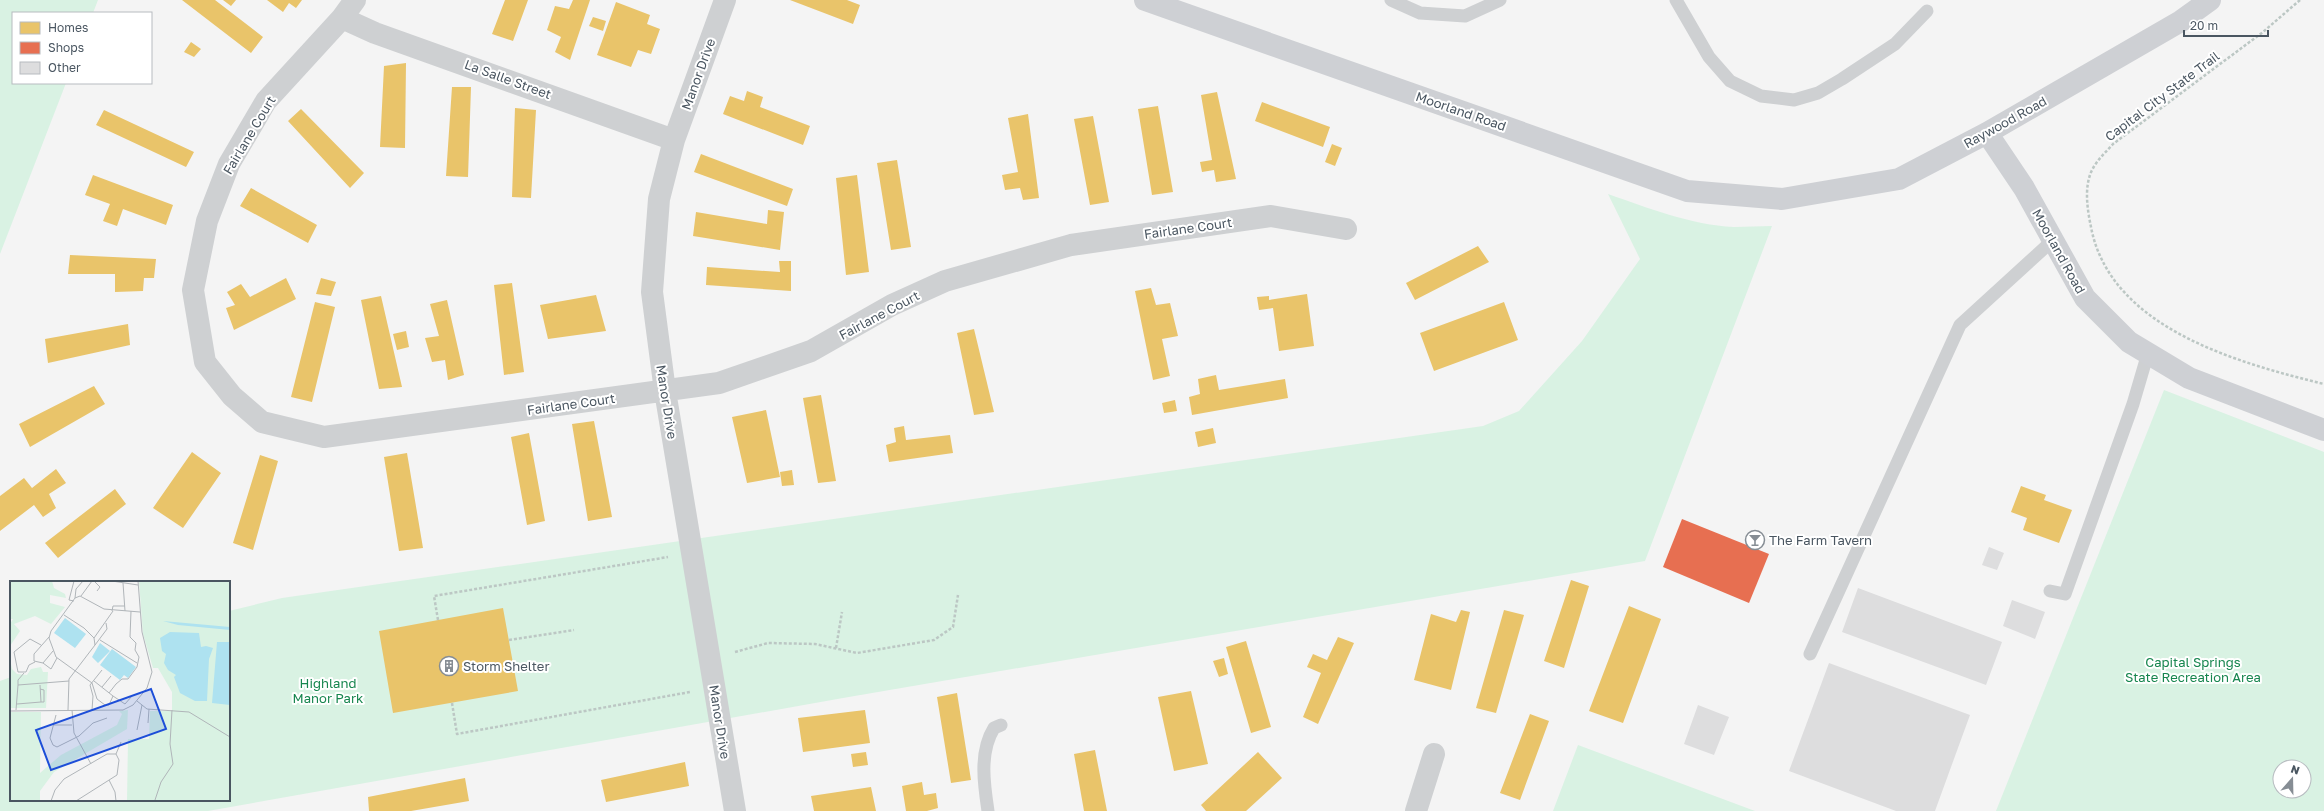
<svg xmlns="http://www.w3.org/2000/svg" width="2324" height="811" viewBox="0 0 2324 811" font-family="'Golos Text',sans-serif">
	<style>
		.green { fill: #d9f2e3; fill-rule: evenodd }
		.homes { fill: #e9c46a }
		.shops { fill: #e76f51 }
		.building { fill: #ddddde }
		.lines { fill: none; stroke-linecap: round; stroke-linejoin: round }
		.path { stroke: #bcc7c4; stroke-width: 2.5; stroke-dasharray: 3 2; stroke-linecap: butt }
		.lane { stroke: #ced0d2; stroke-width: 13 }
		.street { stroke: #ced0d2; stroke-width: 22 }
		.secondary { stroke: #ced0d4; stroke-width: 22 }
		.labels { text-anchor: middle; stroke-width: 4; stroke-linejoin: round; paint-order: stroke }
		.street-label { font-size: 13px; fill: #4a5661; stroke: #fff }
		.poi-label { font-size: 13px; fill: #4a5661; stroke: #fff; text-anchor: start }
		.park-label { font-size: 13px; fill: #17864f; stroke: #fff }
		.inset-road { fill: none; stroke: #b0b5b9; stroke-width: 1 }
		.view { fill: #1d4ed8; fill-opacity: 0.15; stroke: #1d4ed8; stroke-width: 2 }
		.inset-edge { fill: none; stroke: #4a5661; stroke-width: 2 }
	</style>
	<rect width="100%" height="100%" fill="#f4f4f4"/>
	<path class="green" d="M0 0H98L93 13H13V83H66L0 254Z
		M1608 194C1648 208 1691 225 1734 227 1747 227 1759 226 1772 226L1645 561 843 698 208 811H0V681L11 677V800H229V611L282 598 1483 426 1519 411 1582 341 1640 259Z
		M2164 390 2324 452V811H1996ZM2280 767H2304V791H2280Z
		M1578 745 1755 811H1553Z"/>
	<path class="homes" d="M182 0H215L263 37 251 53Z
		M223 0H236L231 6Z
		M267 0H302L296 8 289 3 283 12Z
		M505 0H528L513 41 492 34Z
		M573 0H590L570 60 555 52 561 37 547 30 555 6 569 9Z
		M790 0H847L860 5 853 24Z
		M616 2 650 15 647 24 660 29 651 54 638 50 631 67 597 55Z
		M593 17 606 21 603 31 589 26Z
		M191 42 201 49 194 57 184 52Z
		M406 63 405 148 380 147 384 66Z
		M452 87H471L468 177 446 176Z
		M747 91 763 97 760 107 810 126 803 145 723 114 730 96 744 101Z
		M1217 92 1236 179 1216 182 1214 170 1202 172 1200 162 1212 160 1201 95Z
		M1262 102 1330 127 1323 147 1255 121Z
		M1158 106 1173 192 1152 195 1138 109Z
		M515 108 536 110 531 198 512 197Z
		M301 109 364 173 350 188 288 121Z
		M104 110 194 152 186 167 96 125Z
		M1028 114 1039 198 1023 200 1020 188 1005 190 1002 175 1018 172 1008 118Z
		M1093 116 1109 202 1090 205 1074 119Z
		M1332 144 1342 148 1335 166 1325 162Z
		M701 154 793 189 787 206 694 172Z
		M897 160 911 247 891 250 877 163Z
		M93 175 173 205 166 225 123 209 117 226 103 221 110 204 85 195Z
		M857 175 869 272 846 275 836 178Z
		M251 188 317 225 308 243 240 206Z
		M768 210 784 212 780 250 693 236 696 212 767 224Z
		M1478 246 1489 262 1415 300 1406 283Z
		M70 255 156 259 154 278H144L143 291 115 292V274H68Z
		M779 261H791V291L706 285 707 267 780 272Z
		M286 278 296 299 234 330 226 308 235 305 227 292 241 284 250 297Z
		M321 278 336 282 331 296 316 294Z
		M512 283 524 372 504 375 494 285Z
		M1151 288 1156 305 1170 303 1178 336 1162 339 1170 376 1153 380 1135 291Z
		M1307 294 1314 346 1279 351 1273 308 1259 310 1257 297 1269 296V300Z
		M596 295 606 331 548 339 540 305Z
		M381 296 402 387 379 389 361 300Z
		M447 300 464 375 448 380 445 360 432 362 425 338 439 336 430 304Z
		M315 302 335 307 312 402 291 397Z
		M1504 302 1518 340 1434 371 1420 333Z
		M128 324 130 345 48 363 45 339Z
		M974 329 994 412 974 415 957 333Z
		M406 331 409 347 397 350 393 334Z
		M1216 375 1219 390 1285 379 1288 398 1192 415 1189 397 1200 394 1198 379Z
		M94 386 105 404 30 447 19 424Z
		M821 395 836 481 818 483 803 398Z
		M1175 400 1177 411 1164 413 1162 403Z
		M766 410 780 477 747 483 732 417Z
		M594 421 612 517 588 521 572 424Z
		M904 426 906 440 950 435 953 453 889 462 886 445 896 442 894 428Z
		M1213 428 1216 443 1198 447 1195 432Z
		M529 433 545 521 527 525 511 437Z
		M192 452 221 473 183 528 153 508Z
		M407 453 423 548 399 551 384 457Z
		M260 455 278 461 253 550 233 543Z
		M56 469 66 483 49 494 56 508 43 517 34 505 0 531V496L24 478 32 488Z
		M792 470 794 485 782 486 780 472Z
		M2021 486 2046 495 2044 500 2072 510 2059 543 2023 530 2027 518 2011 512Z
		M115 489 126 504 58 558 45 543Z
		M1571 580 1589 586 1564 668 1544 661Z
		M1629 606 1661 619 1623 723 1589 711Z
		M503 608 518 691 393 713 379 631Z
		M1461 610 1470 612 1451 690 1414 680 1431 614 1456 622Z
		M1504 610 1524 615 1496 713 1476 708Z
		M1338 637 1354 643 1318 724 1303 717 1321 673 1307 667 1313 654 1327 660Z
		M1246 641 1271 727 1251 733 1226 647Z
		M1224 658 1228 674 1219 677 1213 661Z
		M1191 691 1208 764 1174 771 1158 697Z
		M957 693 971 780 951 783 937 697Z
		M865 710 870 743 803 752 798 718Z
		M1530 714 1549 721 1520 800 1500 793Z
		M1095 750 1107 811H1084L1074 754Z
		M866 752 868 765 853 767 851 754Z
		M1258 752 1282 778 1246 811H1206L1201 805Z
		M685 762 689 786 606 802 601 780Z
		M465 778 469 801 411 811H369L368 797Z
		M922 782 924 795 936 793 938 808 927 811H906L902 786Z
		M871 787 876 811H814L811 796Z"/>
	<path class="shops" d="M1682 519 1769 554 1749 603 1663 567Z"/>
	<path class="building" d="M1989 547 2004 553 1997 570 1982 565Z
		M1858 588 2002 642 1986 685 1842 632Z
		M2012 600 2045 612 2035 639 2003 626Z
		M1829 663 1970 715 1935 811H1896L1789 771Z
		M1698 705 1729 717 1714 755 1684 744Z"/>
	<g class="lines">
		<path class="path" d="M2300 0 2263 32 2113 144C2107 151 2100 157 2095 165 2083 182 2087 208 2091 227 2110 328 2238 363 2324 384
			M438 620 434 596 668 557
			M509 640 574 630
			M836 648 842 612
			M735 652 768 643 815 644 857 653 934 640 953 627 958 595
			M452 703 457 734 690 692"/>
		<path class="lane" d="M1391 0 1420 13 1465 16 1500 0
			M1676 0 1709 57 1730 81 1761 96 1794 100 1818 93 1842 79 1895 44 1927 11
			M2050 591 2065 594 2133 404 2148 353
			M1810 654 1960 325 2052 241
			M988 811C984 785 979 752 994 728L1001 725"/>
		<path class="street" d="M355 0 342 18 266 101 229 164 207 221 193 290 205 362 232 396 262 422 324 437 719 383 811 351 892 305 945 281 1071 245 1271 216 1346 229
			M725 0 674 140 659 199 652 292 665 391 735 811
			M342 18 375 33 674 140
			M1416 811 1434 754"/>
		<path class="secondary" d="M1145 0 1687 191 1782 199 1899 179 1987 133 2181 21 2210 0
			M1987 133 2024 188 2085 298 2129 342 2189 378 2324 430"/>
	</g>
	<defs>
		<g id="bar-ring" transform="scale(1)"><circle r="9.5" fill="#fff" stroke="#868d94" stroke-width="1.5"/><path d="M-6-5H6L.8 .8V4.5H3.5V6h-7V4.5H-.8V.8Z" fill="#868d94"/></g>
		<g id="building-ring" transform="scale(1)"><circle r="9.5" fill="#fff" stroke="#868d94" stroke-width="1.5"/><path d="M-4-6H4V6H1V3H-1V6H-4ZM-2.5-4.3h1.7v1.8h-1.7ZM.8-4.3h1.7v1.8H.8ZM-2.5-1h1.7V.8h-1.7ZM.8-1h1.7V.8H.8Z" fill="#868d94"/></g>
	</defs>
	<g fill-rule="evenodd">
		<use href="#bar-ring" x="1755" y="540"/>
		<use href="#building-ring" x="449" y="666"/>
	</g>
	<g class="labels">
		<g class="street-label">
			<text transform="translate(698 74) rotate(-70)" y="5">Manor Drive</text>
			<text transform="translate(508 79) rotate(20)" y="5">La Salle Street</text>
			<text transform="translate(2162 96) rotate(-37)" y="5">Capital City State Trail</text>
			<text transform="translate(1461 111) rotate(19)" y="5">Moorland Road</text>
			<text transform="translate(2005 122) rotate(-29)" y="5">Raywood Road</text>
			<text transform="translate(249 135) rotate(-59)" y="5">Fairlane Court</text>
			<text transform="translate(1188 228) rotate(-8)" y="5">Fairlane Court</text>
			<text transform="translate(2059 251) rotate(61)" y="5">Moorland Road</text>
			<text transform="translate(879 315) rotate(-28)" y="5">Fairlane Court</text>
			<text transform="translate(667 402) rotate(81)" y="5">Manor Drive</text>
			<text transform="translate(571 404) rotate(-8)" y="5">Fairlane Court</text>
			<text transform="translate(720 722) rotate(81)" y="5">Manor Drive</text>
		</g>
		<g class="poi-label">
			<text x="1769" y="545">The Farm Tavern</text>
			<text x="463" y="671">Storm Shelter</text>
		</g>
		<g class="park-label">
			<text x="2193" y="667">Capital Springs<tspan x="2193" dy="15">State Recreation Area</tspan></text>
			<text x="328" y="688">Highland<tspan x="328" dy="15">Manor Park</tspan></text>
		</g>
	</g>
	<g transform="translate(10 581)">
		<rect width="220" height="220" fill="#f4f4f4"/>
		<path d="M0 0H42L44 7 55 13 56 17 40 14V22L55 26 41 43 25 35 4 43 10 50 0 65V43L3 38H0ZM129 0H220V220H117L118 158H139L140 130H162V111L148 87H143L133 53ZM0 78 2 88 7 93 17 94 21 88 31 86 33 91H38L36 127H0ZM118 129 117 148 44 191 30 210V220H0V131H31L30 192 51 174 107 144 112 133 109 130Z" fill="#d9f2e3"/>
		<path d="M55 37 76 53 65 67 44 52ZM153 40 220 46V49L168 44ZM160 51 189 52 191 66 196 65 203 67 199 78 197 120H185L170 112 164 96 166 94 158 89 154 82 156 73 152 70 150 57ZM207 61H220V124L202 122ZM90 62 100 70 88 82 82 76ZM102 68 126 86 118 97 114 94 110 99 90 84Z" fill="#aee2f0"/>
		<path class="inset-road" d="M64 0 59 19 64 20M84 0 90 6 87 10M102 0 128 4M113 2 115 30M71 15 82 0M65 17 66 8 73 0M102 30 103 25H115M54 34 74 47 84 57 85 64 59 98 58 129M39 56 24 73V80L33 82 43 70M84 57 103 30M90 59 127 82M85 64 97 48 96 42M25 81 19 84 16 91H8L4 71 20 58 31 64M33 82 41 88 47 77M84 100 103 115 99 124H95L87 118 82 102 46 76 39 57 41 50 65 17 70 15 94 28 130 31M8 104V99L14 92M92 106 101 95M30 108 34 109V121H31M99 112 106 103 112 98H118L127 86 129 76 125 69 126 62 120 56 121 30M103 115 115 123 122 115M127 120 137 128 179 131 220 156M7 123 31 121 30 104M6 129 8 104 59 100M62 129 64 152 81 183M82 129 83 115 80 104 92 89M0 130 113 129 123 124 137 107 142 91 132 51 128 0M46 134 40 157 43 164 47 166 69 155 83 142 97 137M138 142 139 128M43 144H62M127 149 132 124M106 173 111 161M99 199 105 211 106 220M145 219 151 201 163 183 160 163 162 129M41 220 45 209 54 198 97 173H106M66 220 107 194 109 179 106 173"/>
		<path class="view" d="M141 108 156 148 41 189 26 149Z"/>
		<rect width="220" height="220" class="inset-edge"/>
	</g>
	<rect x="12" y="12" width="140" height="72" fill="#ffffff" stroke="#b7bbc0"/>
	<rect x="20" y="22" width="20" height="12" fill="#e9c46a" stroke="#b7bbc0"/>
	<text x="48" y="32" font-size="12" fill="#4a5661">Homes</text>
	<rect x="20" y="42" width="20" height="12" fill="#e76f51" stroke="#b7bbc0"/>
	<text x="48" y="52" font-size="12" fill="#4a5661">Shops</text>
	<rect x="20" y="62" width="20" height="12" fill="#ddddde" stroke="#b7bbc0"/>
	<text x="48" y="72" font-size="12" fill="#4a5661">Other</text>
	<g transform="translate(2292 779) rotate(20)"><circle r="19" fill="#ffffff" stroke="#b7bbc0"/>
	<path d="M0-3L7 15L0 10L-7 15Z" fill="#868d94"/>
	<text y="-6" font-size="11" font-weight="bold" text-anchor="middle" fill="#4a5661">N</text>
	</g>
	<path d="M2184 30v6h84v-6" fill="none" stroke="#4a5661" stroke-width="2"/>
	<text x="2190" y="30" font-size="12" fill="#4a5661" stroke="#ffffff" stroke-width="3" paint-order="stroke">20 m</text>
</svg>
